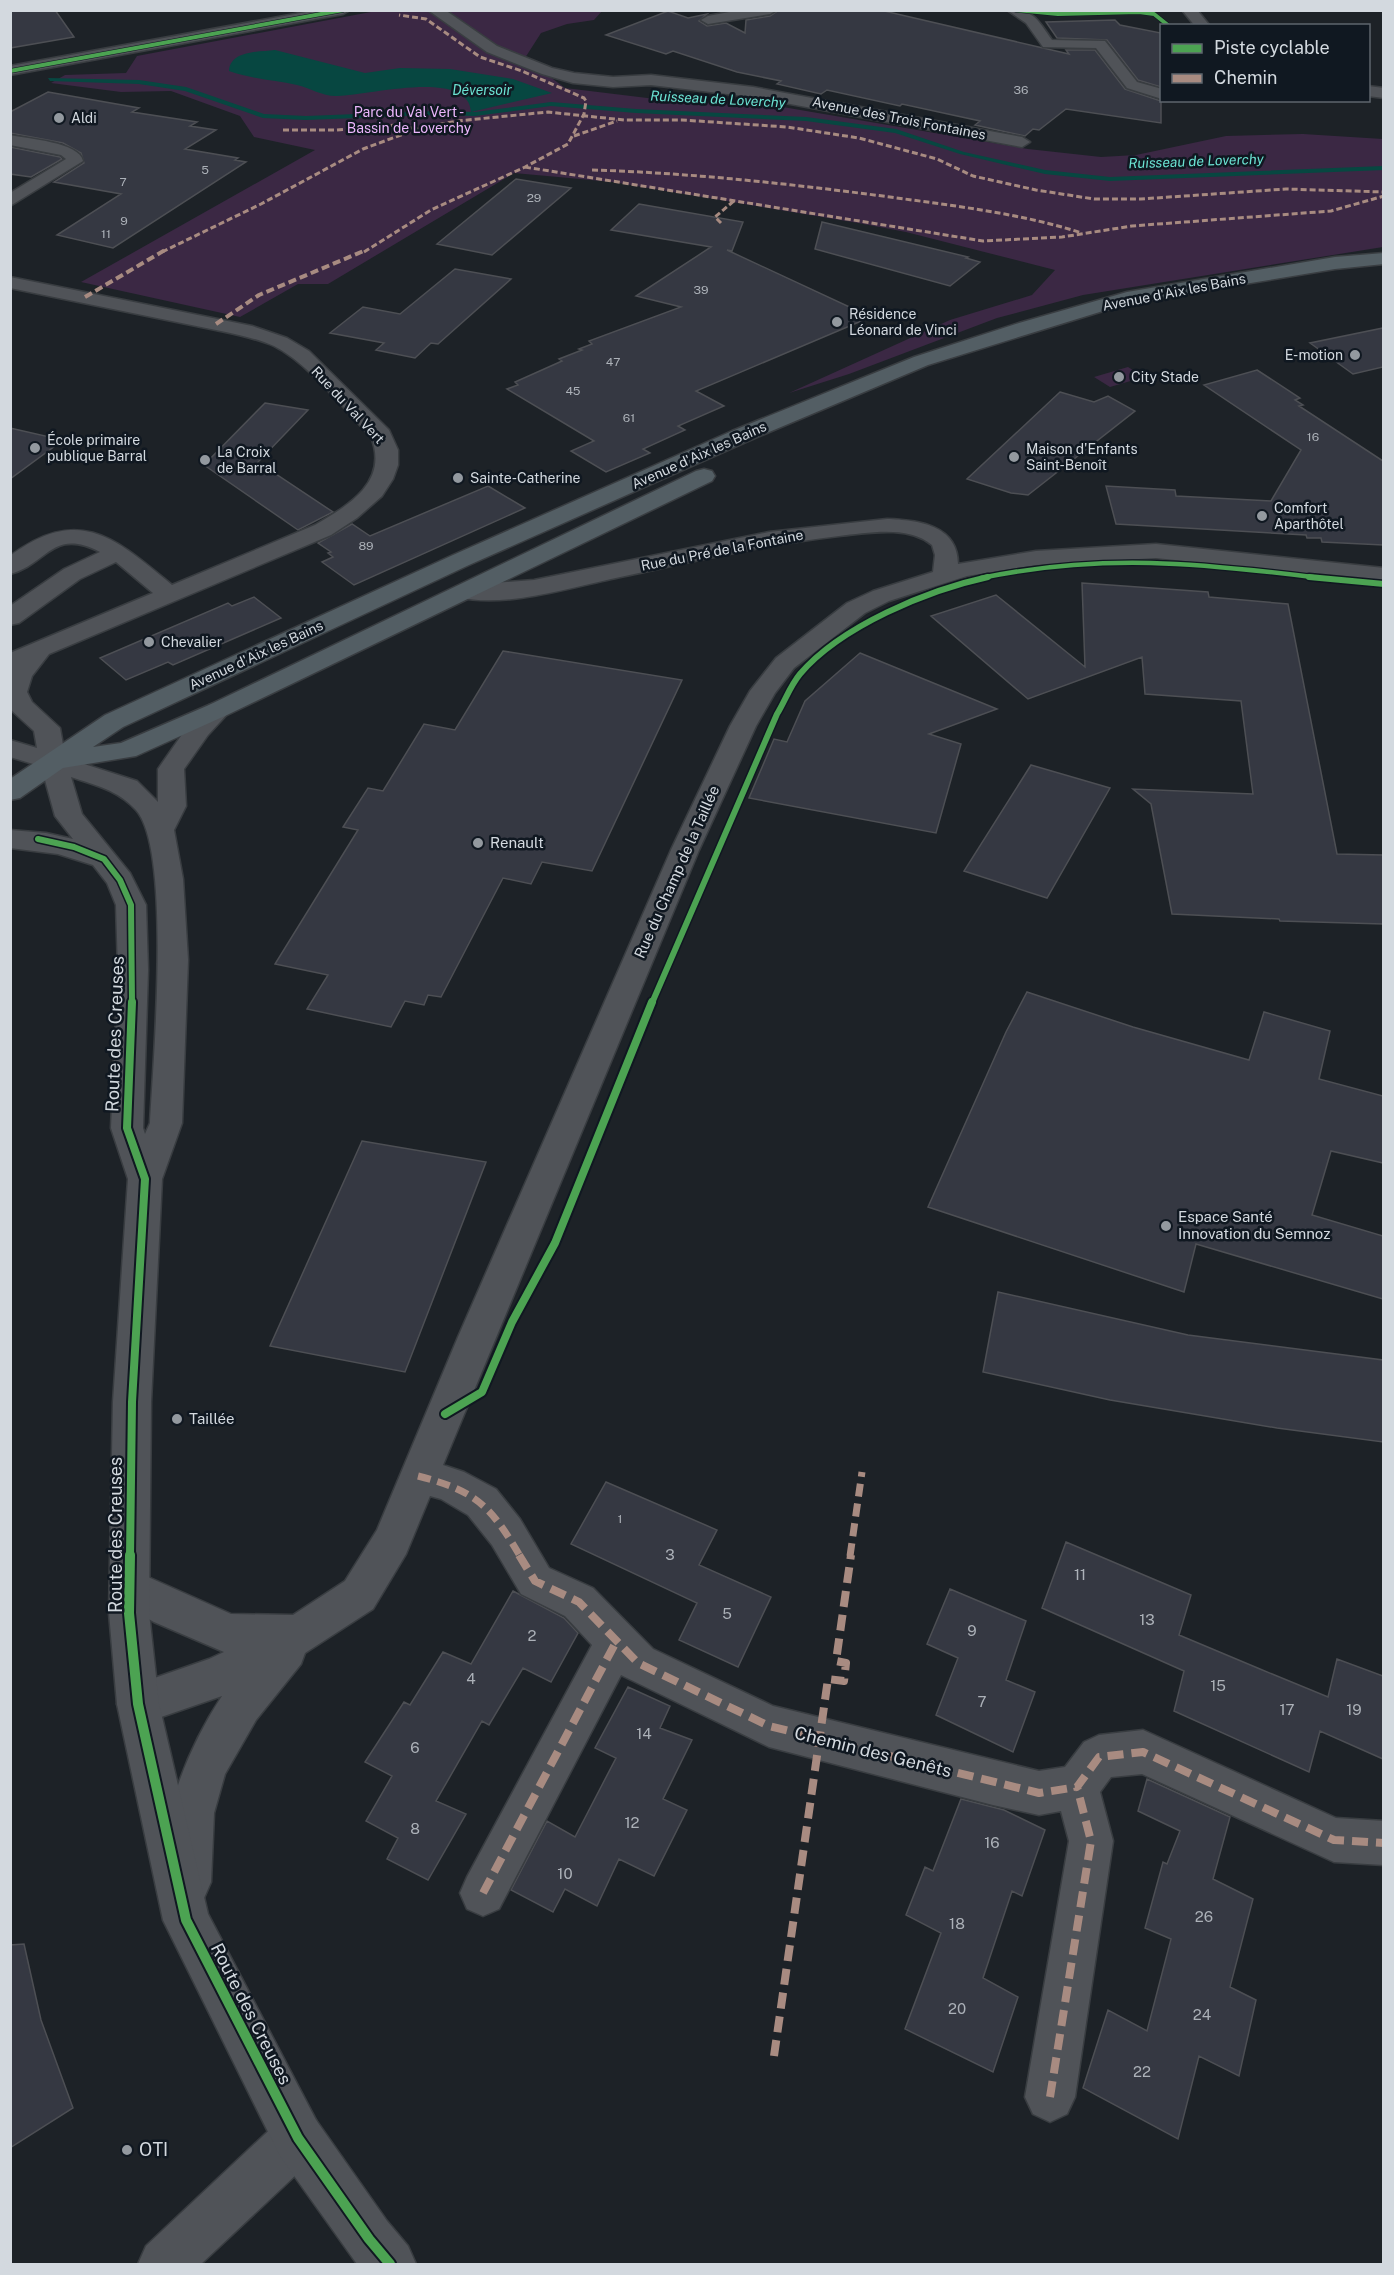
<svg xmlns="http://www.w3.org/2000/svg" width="1394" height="2275" viewBox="0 0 1394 2275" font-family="'Public Sans',sans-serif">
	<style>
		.green { fill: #3b2844 }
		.water { fill: #074741 }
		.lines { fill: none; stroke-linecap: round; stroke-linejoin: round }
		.stream { fill: #074741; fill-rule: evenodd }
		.building { fill: #353842; stroke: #4d4f54; stroke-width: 1.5 }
		.street-casing { stroke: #393d41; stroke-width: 3 }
		.secondary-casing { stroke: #393d41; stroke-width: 3 }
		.primary-casing { stroke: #393d41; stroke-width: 3 }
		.street { fill: #505358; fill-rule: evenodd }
		.secondary { fill: #505358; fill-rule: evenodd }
		.primary { fill: #535e64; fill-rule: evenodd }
		.quiet-far3 { stroke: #a88b81; stroke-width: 3; stroke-dasharray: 6 3; stroke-linecap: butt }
		.quiet-far2 { stroke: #a88b81; stroke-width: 4; stroke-dasharray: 8 4; stroke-linecap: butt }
		.quiet-far1 { stroke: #a88b81; stroke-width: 7; stroke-dasharray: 13 7; stroke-linecap: butt }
		.quiet { stroke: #a88b81; stroke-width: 8; stroke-dasharray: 16 8; stroke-linecap: butt }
		.cycleway-far4-casing { stroke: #101821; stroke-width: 5 }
		.cycleway-far3-casing { stroke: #101821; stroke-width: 7 }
		.cycleway-far2-casing { stroke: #101821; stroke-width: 9 }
		.cycleway-far1-casing { stroke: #101821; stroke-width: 12 }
		.cycleway-casing { stroke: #101821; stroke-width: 14 }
		.cycleway-far4 { stroke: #4ca352; stroke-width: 4 }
		.cycleway-far3 { stroke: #4ca352; stroke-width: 4.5 }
		.cycleway-far2 { stroke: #4ca352; stroke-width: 6 }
		.cycleway-far1 { stroke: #4ca352; stroke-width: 8 }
		.cycleway { stroke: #4ca352; stroke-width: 10 }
		.poi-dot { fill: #93999f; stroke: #101821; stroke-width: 2 }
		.labels { text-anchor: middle; stroke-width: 5; stroke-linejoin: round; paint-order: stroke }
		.number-label { font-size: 12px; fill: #acb1b8 }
		.far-water-label { font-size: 14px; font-style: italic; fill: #6be2d2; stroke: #101821 }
		.far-park-label { font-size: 14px; fill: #ebb6fc; stroke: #101821 }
		.far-poi-label { font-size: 14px; fill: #d3d9df; stroke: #101821; text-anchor: start }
		.far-street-label { font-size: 14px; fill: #d3d9df; stroke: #101821 }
		.poi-label { font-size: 15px; fill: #d3d9df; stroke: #101821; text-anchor: start }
		.street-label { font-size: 15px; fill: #d3d9df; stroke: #101821 }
		.near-number-label { font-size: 15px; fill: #acb1b8 }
		.near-street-label { font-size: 18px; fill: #d3d9df; stroke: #101821 }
		.near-poi-label { font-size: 18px; fill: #d3d9df; stroke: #101821; text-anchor: start }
	</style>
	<rect width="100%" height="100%" fill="#1d2227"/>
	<path class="green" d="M376 11H602L594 20 567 24 541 33 525 58 565 88 672 101 771 105 1028 149 1101 157 1136 155 1226 136 1303 134 1383 139V247L1083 295 997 318 849 374 789 393 950 320 1032 295 1055 270 906 232 858 223 613 182 514 173 328 284H298L240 317 81 282 315 150 254 137 240 116 171 91 121 92 51 83 65 75 126 73 137 56Z
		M1128 367 1144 377 1110 387 1094 377Z"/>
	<path class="water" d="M275 50 365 73 400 68 450 69 513 79 552 93 471 112C468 67 364 97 336 96 322 96 310 88 297 85 274 80 252 79 229 71 230 50 260 52 275 50Z"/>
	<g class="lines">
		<path class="stream" d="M48 78 139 80 186 87 264 114 306 116 433 111 475 112 551 102 636 109 806 117 896 129 964 152 1045 170 1110 177 1384 166V170L1110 181 1045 174 960 154 895 133 806 121 636 113 551 106 475 116 433 115 306 120 263 118 185 91 139 84 50 81Z"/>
	</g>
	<path class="building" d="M10 10H55L74 37 10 48Z
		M779 10H880L1069 54 1066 50H1095L1125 89 1161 101V123L1066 109 1039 130 1033 129 1025 136 975 125 980 121 902 104 900 106 827 90 821 94 777 84 781 81 737 72 673 51 666 54 606 35 668 11 688 18 707 14 699 21 707 26 726 23 745 33 746 20 770 16Z
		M1115 20 1120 25 1161 33V87L1138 80 1107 40 1057 38 1046 22Z
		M48 92 139 108 132 112 197 122 190 126 216 130 185 149 238 158 235 160 246 162 113 248 57 235 121 194 54 182 84 163 81 153 63 143 10 133V112Z
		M10 147 60 157 62 159 31 177 10 174Z
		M516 179 571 188 492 255 437 244Z
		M639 204 743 222 732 251 727 250 871 317 696 391 724 406 678 426 685 430 643 449 650 453 606 472 571 451 594 441 507 389 518 385 515 382 562 361 559 359 582 350 579 349 592 344 589 341 681 307 636 296 711 247 611 230Z
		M822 222 968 257 966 258 980 262 950 286 815 249Z
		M455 269 511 279 438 344 431 343 415 358 376 350 384 343 330 333 363 307 400 314Z
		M1383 328V367L1353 374 1310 343Z
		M1257 370 1300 398 1295 400 1303 405 1299 406 1383 461V545L1322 542 1321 538H1307L1306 535 1116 524 1106 486 1175 490 1176 496 1271 501 1301 450 1204 385Z
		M1060 392 1094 402 1108 396 1135 411 1028 495 1011 493 967 479Z
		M265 403 308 410 258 462 333 512 298 530 204 465Z
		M10 428 63 440 10 479Z
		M488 486 525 508 354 585 322 562 333 557 328 553 331 552 318 543 352 524 370 536Z
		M1082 583 1208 592 1209 597 1288 604 1337 854 1383 855V924L1280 921 1279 919 1172 914 1151 804 1133 789 1253 794 1241 701 1145 694 1142 657 1028 699 931 616 996 595 1085 667Z
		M254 597 281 618 173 665 168 662 126 680 100 658 228 603 232 606Z
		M503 651 682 680 592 871 542 862 531 884 503 878 441 997 428 995 424 1005 405 1001 391 1027 307 1009 328 975 275 964 358 830 343 827 368 788 383 791 424 724 455 730Z
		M860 653 997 709 929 734 961 744 936 833 749 798 774 739 787 742 805 701Z
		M1031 765 1110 788 1047 898 964 871Z
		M1027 992 1133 1027 1249 1060 1264 1012 1330 1031 1319 1079 1383 1096V1163L1331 1151 1312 1215 1383 1236V1299L1196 1244 1184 1292 928 1207 1006 1032Z
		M362 1141 486 1162 405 1372 270 1346Z
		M998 1292 1188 1335 1383 1360V1442L1277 1428 1110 1400 983 1372Z
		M606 1482 717 1530 699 1565 771 1597 738 1667 679 1640 697 1603 571 1544Z
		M1066 1542 1191 1595 1179 1635 1260 1669 1328 1697 1337 1659 1383 1676V1759L1320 1731 1309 1772 1174 1711 1184 1671 1042 1608Z
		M950 1589 1026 1621 1006 1680 1035 1692 1013 1752 936 1715 958 1658 927 1644Z
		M513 1591 564 1618 578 1633 551 1682 523 1668 489 1725 482 1721 436 1801 466 1814 428 1880 387 1859 398 1838 366 1821 392 1776 365 1762 404 1702 410 1705 443 1652 471 1664Z
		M628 1687 670 1706 660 1728 692 1740 663 1799 687 1810 654 1876 619 1859 597 1906 565 1889 553 1912 511 1890 547 1821 575 1837 616 1758 595 1748Z
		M1147 1779 1230 1817 1213 1879 1253 1899 1230 1987 1256 2000 1239 2076 1199 2056 1178 2139 1083 2088 1108 2010 1147 2031 1171 1939 1145 1928 1163 1862 1167 1864 1180 1831 1138 1811Z
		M961 1799 1004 1810 1045 1830 1022 1896 1012 1891 983 1978 1018 1997 993 2072 905 2029 941 1933 906 1915 925 1867 933 1871Z
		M24 1944 41 2020 73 2108 10 2148V1945Z"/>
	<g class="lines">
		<g class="street-casing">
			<path id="street" d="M428 10H445L497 46 552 68 574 73 613 77 651 75 753 87 1022 137 1030 142 1022 147 753 97 651 85 613 87 573 83 542 74 487 52Z
				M740 10H777L770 14 708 24 701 20 708 16Z
				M1007 10C1035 10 1037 19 1052 40L1105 41 1137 82 1162 89V99L1127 88 1096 48 1043 47 1026 23Z
				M1182 10H1197L1210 26H1195Z
				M1368 86 1384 88V98L1368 96Z
				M10 135C28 139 79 142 83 161L10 206V193L66 159 61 155 10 145Z
				M10 277 252 326 287 338 309 351 389 430 398 450V465L393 479 382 496 357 518 331 535 49 654 32 676 27 692 32 702 60 728 66 762 62 768 53 770 10 757V740L37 748 34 731 10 709V653L153 593 116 562 80 579 19 623 10 625V606L64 569 100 552C52 527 47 565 10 574V556C80 504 116 539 172 585L315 525C349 505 389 482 371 437 344 409 308 363 274 346 256 338 235 334 216 330L10 288Z
				M887 519C918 520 958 525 958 564L1036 551 1156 544 1384 568V582L1156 558 1036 565 967 576 889 601 865 613 794 668 775 693 756 726 699 850 443 1465 464 1472 496 1489 520 1519 549 1568 593 1588 653 1649 773 1706 1039 1771 1065 1767 1084 1742 1099 1735 1143 1730 1336 1818 1384 1821V1865L1334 1862 1142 1774 1111 1777 1100 1792 1113 1841 1075 2097 1067 2114 1050 2122 1033 2114 1025 2097 1069 1841 1061 1811 1039 1815 993 1805 769 1747 621 1675 499 1909 483 1916 467 1909 460 1893 467 1877 592 1645 565 1616 521 1594 492 1545 468 1515 441 1499 430 1496 406 1554 373 1609 305 1653 301 1664 256 1720 225 1774 214 1813 211 1882 204 1898 188 1905 172 1898C147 1839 189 1746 222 1696L138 1725 123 1719 117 1704 123 1689 209 1659 224 1652 154 1622 116 1601 110 1588 116 1575 130 1569 231 1614 293 1615 345 1581 377 1530 458 1337 671 850 730 726 750 691 776 658 847 603 873 591 933 572 935 555 932 545C908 525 868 533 839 536 762 545 687 563 611 579 566 589 503 608 458 597L454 592 458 587 466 585 534 580 769 532Z
				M298 2113 316 2120 323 2138 316 2156 201 2264H138L146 2246 280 2120Z"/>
		</g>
		<g class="secondary-casing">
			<path id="secondary" d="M317 10H350L343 14 10 75V66Z
				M218 702 227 705 231 710 208 735 184 769 186 806 174 830 183 879 188 960 182 1123 162 1179 151 1402 149 1613 159 1704 208 1914 316 2120 387 2221 408 2246 416 2264H357L280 2156 163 1920 117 1704 109 1613 113 1402 128 1179 111 1128 118 970 116 905 107 883 93 865 58 854 10 848V830L46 833 73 839 55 816 40 762 44 756 53 754 137 781 158 802V769L190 723 209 705ZM71 777C95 785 118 790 136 810 172 850 153 1064 150 1123L145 1134 143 1128 148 970 146 905 130 873 82 814Z"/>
		</g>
		<g class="primary-casing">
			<path id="primary" d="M1384 253V264L1335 269 1129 303 928 365 748 441 469 565 123 727 93 747 121 743 209 705 696 471 704 469 712 471 715 476 712 481 227 715 136 756 63 768 20 798 10 800V779L105 715 453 555 732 431 914 357 1019 323 1127 292 1335 257Z"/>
		</g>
		<use href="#street" class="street"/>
		<use href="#secondary" class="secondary"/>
		<use href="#primary" class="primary"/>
		<path class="quiet-far3" d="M283 130H337L396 125 417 129
			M574 136 617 121
			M525 167 983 241 1062 237 1132 226 1331 211 1384 196
			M592 170C692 173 791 184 890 197 955 206 1019 213 1082 233
			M721 223 715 217 735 200
			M162 252 261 204 363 149 417 129 457 121 548 112 624 120H682L787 127 859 138 937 159 973 176 1036 190 1094 199H1141L1286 189 1384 192
			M364 252 431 210 525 167 568 144 584 114 586 101 584 98 522 71 480 57 426 19 399 15"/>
		<path class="quiet-far2" d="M85 297 165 250
			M216 324 259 295 366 250"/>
		<path class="quiet-far1" d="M418 1476C476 1491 490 1505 520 1556
			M850 1556 862 1472"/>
		<path class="quiet" d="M519 1555 535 1581 579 1602 638 1663 769 1726 1039 1793 1077 1787 1099 1757 1143 1752 1334 1840 1384 1843
			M483 1893 617 1640
			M774 2056 828 1679 844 1681 846 1663 836 1661 851 1555
			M1050 2097 1091 1841 1077 1787"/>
		<g class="cycleway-far4-casing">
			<path id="cycleway-far4" d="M1016 10 1058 14 1139 12 1154 14 1169 26
				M10 71 343 10"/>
		</g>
		<g class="cycleway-far3-casing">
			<path id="cycleway-far3" d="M981 578C1102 553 1200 563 1320 578"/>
		</g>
		<g class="cycleway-far2-casing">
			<path id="cycleway-far2" d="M1309 577 1384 584
				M38 839 74 847 104 859 120 880 131 905 132 1003
				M652 1003 777 714C785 701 790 686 800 674 841 626 928 590 988 577"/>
		</g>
		<g class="cycleway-far1-casing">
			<path id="cycleway-far1" d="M445 1414 482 1392 512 1322 555 1243 652 1002
				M130 1556 132 1402 145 1179 127 1128 132 1002"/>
		</g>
		<g class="cycleway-casing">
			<path id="cycleway" d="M130 1555 129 1613 138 1704 186 1920 298 2138 369 2239 390 2264"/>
		</g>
		<use href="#cycleway-far4" class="cycleway-far4"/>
		<use href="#cycleway-far3" class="cycleway-far3"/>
		<use href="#cycleway-far2" class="cycleway-far2"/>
		<use href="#cycleway-far1" class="cycleway-far1"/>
		<use href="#cycleway" class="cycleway"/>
	</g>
	<g class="poi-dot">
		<circle cx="59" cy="118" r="6"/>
		<circle cx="837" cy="322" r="6"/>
		<circle cx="1355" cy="355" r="6"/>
		<circle cx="1119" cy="377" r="6"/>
		<circle cx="35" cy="448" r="6"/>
		<circle cx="1014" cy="457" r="6"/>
		<circle cx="205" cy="460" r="6"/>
		<circle cx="458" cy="478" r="6"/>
		<circle cx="1262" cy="516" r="6"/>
		<circle cx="149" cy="642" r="6"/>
		<circle cx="478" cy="843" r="6"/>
		<circle cx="1166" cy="1226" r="6"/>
		<circle cx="177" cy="1419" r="6"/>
		<circle cx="127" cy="2150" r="6"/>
	</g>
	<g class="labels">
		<g class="number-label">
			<text x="1021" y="94">36</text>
			<text x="205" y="174">5</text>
			<text x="123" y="186">7</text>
			<text x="534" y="202">29</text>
			<text x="124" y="225">9</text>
			<text x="106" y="238">11</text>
			<text x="701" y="294">39</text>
			<text x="613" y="366">47</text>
			<text x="573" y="395">45</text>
			<text x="629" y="422">61</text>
			<text x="1313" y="441">16</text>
			<text x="366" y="550">89</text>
			<text x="620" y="1523">1</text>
		</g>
		<g class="far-water-label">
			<text x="482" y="95">Déversoir</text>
			<text transform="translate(718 99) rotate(3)" y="5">Ruisseau de Loverchy</text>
			<text transform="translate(1196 161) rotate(-2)" y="5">Ruisseau de Loverchy</text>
		</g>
		<g class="far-park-label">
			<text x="409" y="117">Parc du Val Vert -<tspan x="409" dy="16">Bassin de Loverchy</tspan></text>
		</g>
		<g class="far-poi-label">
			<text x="71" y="123">Aldi</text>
			<text x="849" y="319">Résidence<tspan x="849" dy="16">Léonard de Vinci</tspan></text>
			<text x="1343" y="360" text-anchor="end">E-motion</text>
			<text x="1131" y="382">City Stade</text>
			<text x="47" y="445">École primaire<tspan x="47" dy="16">publique Barral</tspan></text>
			<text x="1026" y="454">Maison d'Enfants<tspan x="1026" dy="16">Saint-Benoît</tspan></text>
			<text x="217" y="457">La Croix<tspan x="217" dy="16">de Barral</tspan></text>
			<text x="470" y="483">Sainte-Catherine</text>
			<text x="1274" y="513">Comfort<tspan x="1274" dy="16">Aparthôtel</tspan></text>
			<text x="161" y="647">Chevalier</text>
		</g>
		<g class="far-street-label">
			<text transform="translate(899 118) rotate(11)" y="5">Avenue des Trois Fontaines</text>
			<text transform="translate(1174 292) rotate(-11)" y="5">Avenue d'Aix les Bains</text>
			<text transform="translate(348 405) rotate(47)" y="5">Rue du Val Vert</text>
			<text transform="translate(699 455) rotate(-24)" y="5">Avenue d'Aix les Bains</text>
			<text transform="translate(722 550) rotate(-11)" y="5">Rue du Pré de la Fontaine</text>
			<text transform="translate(256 655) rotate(-25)" y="5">Avenue d'Aix les Bains</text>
		</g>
		<g class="poi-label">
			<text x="490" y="848">Renault</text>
			<text x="1178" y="1222">Espace Santé<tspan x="1178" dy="17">Innovation du Semnoz</tspan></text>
			<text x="189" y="1424">Taillée</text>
		</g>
		<g class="street-label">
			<text transform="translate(677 872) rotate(-66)" y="5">Rue du Champ de la Taillée</text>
		</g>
		<g class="near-number-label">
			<text x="670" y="1560">3</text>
			<text x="1080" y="1580">11</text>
			<text x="727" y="1619">5</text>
			<text x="1147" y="1625">13</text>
			<text x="972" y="1636">9</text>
			<text x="532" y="1641">2</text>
			<text x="471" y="1684">4</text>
			<text x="1218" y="1691">15</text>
			<text x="982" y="1707">7</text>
			<text x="1287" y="1715">17</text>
			<text x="1354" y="1715">19</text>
			<text x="644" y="1739">14</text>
			<text x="415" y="1753">6</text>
			<text x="632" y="1828">12</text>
			<text x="415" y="1834">8</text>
			<text x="992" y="1848">16</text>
			<text x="565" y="1879">10</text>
			<text x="1204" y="1922">26</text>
			<text x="957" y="1929">18</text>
			<text x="957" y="2014">20</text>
			<text x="1202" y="2020">24</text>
			<text x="1142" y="2077">22</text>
		</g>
		<g class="near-street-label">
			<text transform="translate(115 1034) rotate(-88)" y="6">Route des Creuses</text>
			<text transform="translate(116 1535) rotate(-90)" y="6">Route des Creuses</text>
			<text transform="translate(873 1752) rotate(14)" y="6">Chemin des Genêts</text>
			<text transform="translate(251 2014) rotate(63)" y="6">Route des Creuses</text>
		</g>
		<g class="near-poi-label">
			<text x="139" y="2156">OTI</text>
		</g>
	</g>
	<rect width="1394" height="2275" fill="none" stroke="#d3d9df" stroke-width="24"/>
	<rect x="1160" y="24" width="210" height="78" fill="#101821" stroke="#5e656d" stroke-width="1.5"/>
	<rect x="1172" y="44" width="30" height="9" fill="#4ca352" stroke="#5e656d" stroke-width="1.5"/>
	<text x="1214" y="54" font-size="18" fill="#d3d9df">Piste cyclable</text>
	<rect x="1172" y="74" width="30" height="9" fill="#a88b81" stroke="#5e656d" stroke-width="1.5"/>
	<text x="1214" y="84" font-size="18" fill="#d3d9df">Chemin</text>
</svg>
